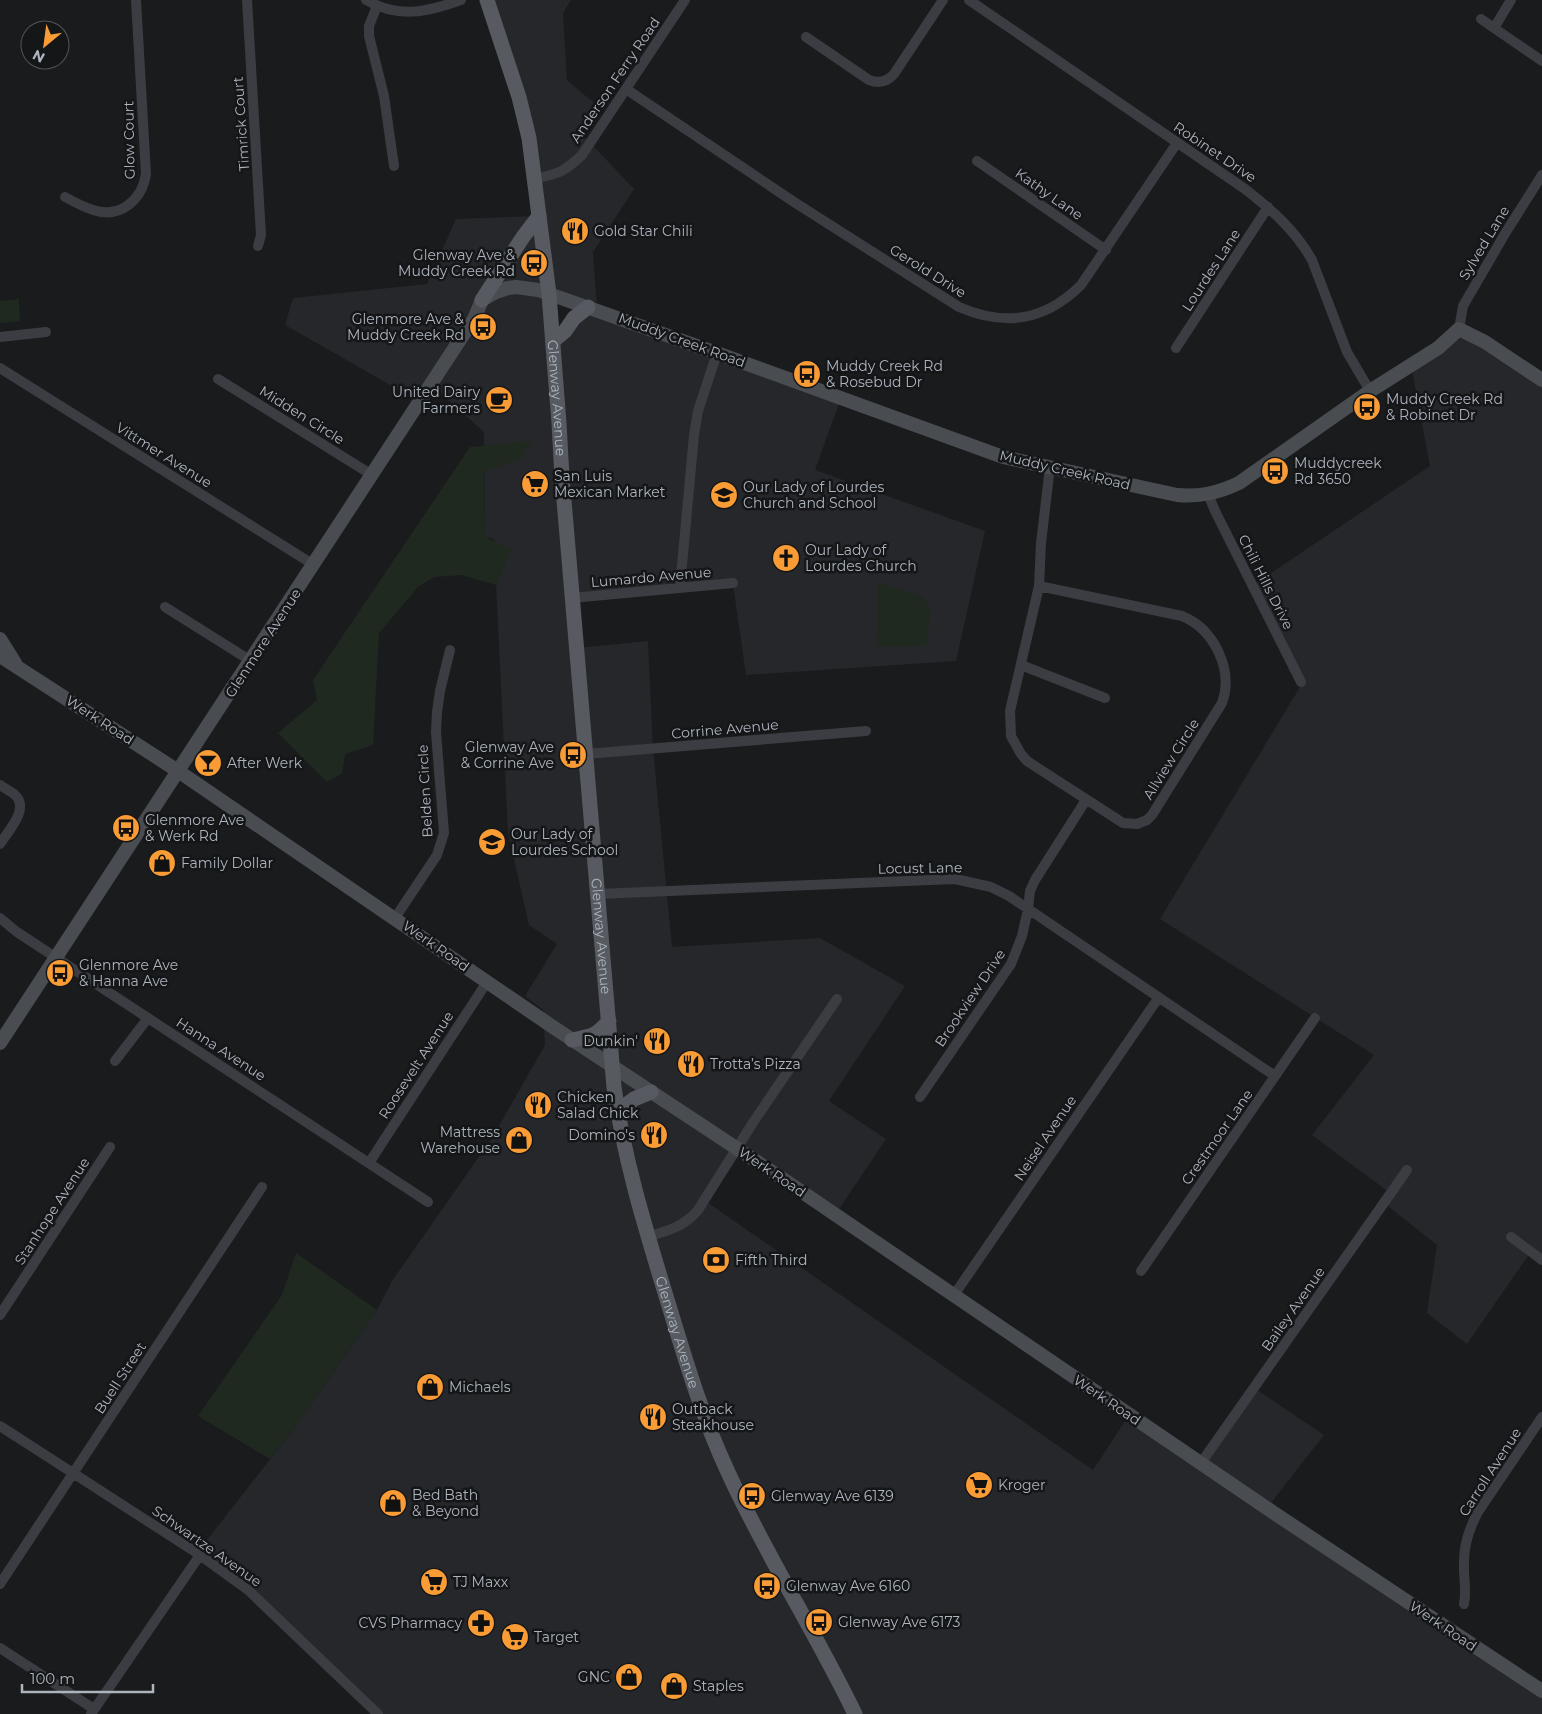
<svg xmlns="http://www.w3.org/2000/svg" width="1542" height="1714" viewBox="0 0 1542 1714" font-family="Montserrat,sans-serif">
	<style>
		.built { fill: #26272a; fill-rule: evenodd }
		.green { fill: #202920 }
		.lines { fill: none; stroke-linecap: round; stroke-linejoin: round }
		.street { stroke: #3b3d42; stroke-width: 10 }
		.secondary { stroke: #494d52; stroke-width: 14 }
		.primary { stroke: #575b61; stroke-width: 15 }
		.labels { text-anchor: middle; stroke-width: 5; stroke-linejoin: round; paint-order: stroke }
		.street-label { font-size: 14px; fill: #adb4bd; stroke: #151618 }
		.poi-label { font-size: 14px; fill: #adb4bd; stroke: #151618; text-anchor: start }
	</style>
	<rect width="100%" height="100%" fill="#1a1b1d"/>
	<path class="built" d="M487 0H571L563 13 567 80 600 108 583 135 634 189 593 252 597 310 841 398 815 470 985 531 956 661 746 675 733 584 572 598 577 648 648 641 653 749 672 947 820 938 905 986 829 1101 886 1139 835 1215 737 1149 704 1200 1093 1470 1129 1415 1202 1463 1254 1388 1324 1435 1267 1508 1542 1691V1714H378L263 1603 197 1553 292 1431 377 1310 392 1281 492 1138 545 1045 543 1010 525 996 557 944 529 925 508 833 494 539 485 537 484 432 431 385 420 402 285 325 293 298 427 284 456 219 539 216 536 190ZM549 295 588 308 553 341Z
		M1459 329 1542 380V1260L1530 1253 1467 1344 1427 1313 1437 1245 1384 1203 1390 1193 1312 1135 1374 1055 1160 919 1300 687 1301 682 1252 586 1430 466 1411 365Z"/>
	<path class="green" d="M19 299 20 321 0 323V301Z
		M532 441 520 460 484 471 485 537 512 549 496 585 461 575 434 577 418 587 379 633 373 745 345 754 342 774 327 782 278 733 317 700 313 680 470 447Z
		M878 583 922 596 931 610 926 646H877Z
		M296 1253 377 1310 292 1431 270 1459 198 1416 282 1295Z"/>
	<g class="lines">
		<path class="street" d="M247 0 261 235 258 246
			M366 0C399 19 427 12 461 0
			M969 0 1245 189C1272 210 1295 230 1312 260L1347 352 1370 391
			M377 6 369 26V36L384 96 394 166
			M1481 19 1542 61
			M1494 28 1511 0
			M806 37 869 80C879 84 887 82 894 74L943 0
			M626 89 794 202 959 307C1005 327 1045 321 1081 285L1177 143
			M977 161 1106 250
			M535 179C559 173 563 173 582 155L685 0
			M65 197C74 202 84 207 93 210 120 219 142 200 146 174L136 0
			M1459 329 1463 306 1506 232 1542 175
			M0 337 46 332
			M1176 348 1268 207
			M0 368 314 565
			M218 379 372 475
			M1208 494 1215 511 1301 682
			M1039 586 1182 616C1214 629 1234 670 1222 703L1152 815 1147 820 1137 824 1123 823 1027 761 1021 754 1011 736 1010 711 1039 586 1041 543 1050 467
			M680 587 694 435 698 411 717 353
			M572 598 733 583
			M165 607 251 661
			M1021 665 1105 698
			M586 754 866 731
			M0 785C4 788 10 791 14 794 31 808 8 831 0 844
			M598 894 955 879 991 887 1009 896 1275 1076
			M0 918 17 932 428 1202
			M395 918 437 855 444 833 436 732 437 712 440 691 450 650
			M115 1061 148 1018
			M920 1097 1011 964 1022 936 1028 909 1030 891 1035 880 1086 800
			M369 1163 487 982
			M647 1236C667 1232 685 1226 698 1210L754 1121 837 999
			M1511 1237 1542 1260
			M1141 1271 1315 1018
			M954 1295 1159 997
			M0 1315 110 1147
			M0 1426 197 1553 248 1590 378 1714
			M1201 1463 1407 1170
			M0 1584 262 1187
			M1464 1604C1467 1589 1463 1576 1464 1561 1464 1543 1470 1527 1478 1512L1542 1417
			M0 1648 94 1709
			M91 1714 200 1555"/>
		<path class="secondary" d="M0 639 15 663
			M0 656 178 771 553 1027 783 1179 1274 1513 1542 1691
			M0 1043 465 332 474 319 482 300 496 292 508 288 516 287 538 290 717 353 1003 457 1177 495C1200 497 1218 493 1239 483L1370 391 1438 348 1459 329 1485 342 1542 380"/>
		<g class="primary">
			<path id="s1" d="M487 0 519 97 529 138 549 294 559 423 562 477 614 1087C624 1159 645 1227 666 1296 684 1355 701 1414 727 1470 765 1554 815 1631 855 1714"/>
			<path d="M482 300 523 237 539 216"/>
			<path d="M553 341 565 331 574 318 588 307"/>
			<path d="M572 1040C592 1036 595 1037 609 1021"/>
			<path d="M618 1111 634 1099 651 1092"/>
		</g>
	</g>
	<defs>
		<g id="restaurant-disc" transform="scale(1.4375)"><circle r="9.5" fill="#fa9c36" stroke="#151618"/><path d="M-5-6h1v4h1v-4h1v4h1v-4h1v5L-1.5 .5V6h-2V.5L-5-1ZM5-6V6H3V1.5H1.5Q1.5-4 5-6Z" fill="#111"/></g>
		<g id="bus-disc" transform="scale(1.4375)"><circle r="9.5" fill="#fa9c36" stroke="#151618"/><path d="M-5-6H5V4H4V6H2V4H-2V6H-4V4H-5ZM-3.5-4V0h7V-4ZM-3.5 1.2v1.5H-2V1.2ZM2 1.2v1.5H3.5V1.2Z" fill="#111"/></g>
		<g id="cafe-disc" transform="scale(1.4375)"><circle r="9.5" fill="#fa9c36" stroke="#151618"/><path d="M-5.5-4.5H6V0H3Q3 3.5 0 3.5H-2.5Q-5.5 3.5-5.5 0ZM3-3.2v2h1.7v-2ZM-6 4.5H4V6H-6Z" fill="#111"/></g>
		<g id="supermarket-disc" transform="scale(1.4375)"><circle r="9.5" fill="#fa9c36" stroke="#151618"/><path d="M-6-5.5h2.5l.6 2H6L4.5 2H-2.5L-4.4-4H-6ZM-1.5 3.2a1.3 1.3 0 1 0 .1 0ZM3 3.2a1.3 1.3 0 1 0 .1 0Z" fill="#111"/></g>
		<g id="school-disc" transform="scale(1.4375)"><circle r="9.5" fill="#fa9c36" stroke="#151618"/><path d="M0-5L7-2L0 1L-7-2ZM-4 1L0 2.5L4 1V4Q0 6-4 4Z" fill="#111"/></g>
		<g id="church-disc" transform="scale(1.4375)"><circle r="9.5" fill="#fa9c36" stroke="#151618"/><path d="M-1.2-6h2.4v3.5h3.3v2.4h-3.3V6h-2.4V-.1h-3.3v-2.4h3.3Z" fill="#111"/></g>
		<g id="bar-disc" transform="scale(1.4375)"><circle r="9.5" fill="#fa9c36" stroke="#151618"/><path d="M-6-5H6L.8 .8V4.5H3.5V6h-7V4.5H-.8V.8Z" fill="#111"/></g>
		<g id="shop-disc" transform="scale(1.4375)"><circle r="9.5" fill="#fa9c36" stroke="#151618"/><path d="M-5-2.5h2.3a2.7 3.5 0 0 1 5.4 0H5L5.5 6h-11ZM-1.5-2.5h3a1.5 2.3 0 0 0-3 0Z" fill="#111"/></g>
		<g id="bank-disc" transform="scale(1.4375)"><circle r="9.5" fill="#fa9c36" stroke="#151618"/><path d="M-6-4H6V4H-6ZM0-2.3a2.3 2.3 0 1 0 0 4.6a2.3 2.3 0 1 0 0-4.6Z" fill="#111"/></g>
		<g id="pharmacy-disc" transform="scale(1.4375)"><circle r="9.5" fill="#fa9c36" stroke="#151618"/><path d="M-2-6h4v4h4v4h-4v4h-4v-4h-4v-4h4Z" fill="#111"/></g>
	</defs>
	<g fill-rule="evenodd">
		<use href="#restaurant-disc" x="575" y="231"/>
		<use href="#bus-disc" x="534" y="263"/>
		<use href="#bus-disc" x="483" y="327"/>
		<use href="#bus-disc" x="807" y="374"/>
		<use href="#cafe-disc" x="499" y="400"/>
		<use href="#bus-disc" x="1367" y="407"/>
		<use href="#bus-disc" x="1275" y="471"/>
		<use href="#supermarket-disc" x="535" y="484"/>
		<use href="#school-disc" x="724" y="495"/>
		<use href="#church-disc" x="786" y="558"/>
		<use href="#bus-disc" x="573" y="755"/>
		<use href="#bar-disc" x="208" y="763"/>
		<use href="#bus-disc" x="126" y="828"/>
		<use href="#school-disc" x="492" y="842"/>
		<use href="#shop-disc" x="162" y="863"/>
		<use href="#bus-disc" x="60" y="973"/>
		<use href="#restaurant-disc" x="657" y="1041"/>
		<use href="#restaurant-disc" x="691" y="1064"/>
		<use href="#restaurant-disc" x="538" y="1105"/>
		<use href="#restaurant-disc" x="654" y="1135"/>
		<use href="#shop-disc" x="519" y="1140"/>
		<use href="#bank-disc" x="716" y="1260"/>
		<use href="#shop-disc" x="430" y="1387"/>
		<use href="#restaurant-disc" x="653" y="1417"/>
		<use href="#supermarket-disc" x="979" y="1485"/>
		<use href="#bus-disc" x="752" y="1496"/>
		<use href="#shop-disc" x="393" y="1503"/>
		<use href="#supermarket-disc" x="434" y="1582"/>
		<use href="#bus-disc" x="767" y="1586"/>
		<use href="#bus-disc" x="819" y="1622"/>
		<use href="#pharmacy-disc" x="481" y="1623"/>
		<use href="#supermarket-disc" x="515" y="1637"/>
		<use href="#shop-disc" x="629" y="1677"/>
		<use href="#shop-disc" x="674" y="1686"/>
	</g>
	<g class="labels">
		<g class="street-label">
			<text transform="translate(615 80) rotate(-56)" y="5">Anderson Ferry Road</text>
			<text transform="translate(241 124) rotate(-94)" y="5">Timrick Court</text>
			<text transform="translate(129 140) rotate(-91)" y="5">Glow Court</text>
			<text transform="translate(1215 152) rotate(34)" y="5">Robinet Drive</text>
			<text transform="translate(1049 194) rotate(35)" y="5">Kathy Lane</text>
			<text transform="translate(1484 243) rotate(-59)" y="5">Sylved Lane</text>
			<text transform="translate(1211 270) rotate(-57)" y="5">Lourdes Lane</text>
			<text transform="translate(928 271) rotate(32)" y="5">Gerold Drive</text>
			<text transform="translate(682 340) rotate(20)" y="5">Muddy Creek Road</text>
			<text dy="5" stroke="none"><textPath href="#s1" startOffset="406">Glenway Avenue</textPath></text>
			<text transform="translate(302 415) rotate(32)" y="5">Midden Circle</text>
			<text transform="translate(164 455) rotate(32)" y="5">Vittmer Avenue</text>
			<text transform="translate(1065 470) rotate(13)" y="5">Muddy Creek Road</text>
			<text transform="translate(651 577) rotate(-5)" y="5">Lumardo Avenue</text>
			<text transform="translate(1266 582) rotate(63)" y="5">Chili Hills Drive</text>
			<text transform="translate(263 643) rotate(-57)" y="5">Glenmore Avenue</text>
			<text transform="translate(100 720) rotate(33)" y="5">Werk Road</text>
			<text transform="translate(725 729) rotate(-5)" y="5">Corrine Avenue</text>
			<text transform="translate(1171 759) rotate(-58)" y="5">Allview Circle</text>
			<text transform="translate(425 791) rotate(-93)" y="5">Belden Circle</text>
			<text transform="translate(920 868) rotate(-1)" y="5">Locust Lane</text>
			<text dy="5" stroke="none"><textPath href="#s1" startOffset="946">Glenway Avenue</textPath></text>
			<text transform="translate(436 946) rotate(35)" y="5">Werk Road</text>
			<text transform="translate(970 998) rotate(-56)" y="5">Brookview Drive</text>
			<text transform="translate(221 1049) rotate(33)" y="5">Hanna Avenue</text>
			<text transform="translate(416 1065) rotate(-57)" y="5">Roosevelt Avenue</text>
			<text transform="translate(1217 1137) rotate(-55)" y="5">Crestmoor Lane</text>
			<text transform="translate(1045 1138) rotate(-56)" y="5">Neisel Avenue</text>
			<text transform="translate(772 1172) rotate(34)" y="5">Werk Road</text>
			<text transform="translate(52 1211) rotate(-57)" y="5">Stanhope Avenue</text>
			<text transform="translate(1293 1309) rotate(-55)" y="5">Bailey Avenue</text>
			<text dy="5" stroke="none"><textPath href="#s1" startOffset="1351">Glenway Avenue</textPath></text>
			<text transform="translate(120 1378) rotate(-57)" y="5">Buell Street</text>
			<text transform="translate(1107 1400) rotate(34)" y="5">Werk Road</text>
			<text transform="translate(1490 1472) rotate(-57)" y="5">Carroll Avenue</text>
			<text transform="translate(207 1546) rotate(35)" y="5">Schwartze Avenue</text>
			<text transform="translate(1443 1626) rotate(34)" y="5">Werk Road</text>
		</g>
		<g class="poi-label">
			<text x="594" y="236">Gold Star Chili</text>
			<text x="515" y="260" text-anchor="end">Glenway Ave &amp;<tspan x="515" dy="16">Muddy Creek Rd</tspan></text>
			<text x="464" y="324" text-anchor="end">Glenmore Ave &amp;<tspan x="464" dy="16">Muddy Creek Rd</tspan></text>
			<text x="826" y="371">Muddy Creek Rd<tspan x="826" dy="16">&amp; Rosebud Dr</tspan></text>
			<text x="480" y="397" text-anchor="end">United Dairy<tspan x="480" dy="16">Farmers</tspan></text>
			<text x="1386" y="404">Muddy Creek Rd<tspan x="1386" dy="16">&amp; Robinet Dr</tspan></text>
			<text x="1294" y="468">Muddycreek<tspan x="1294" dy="16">Rd 3650</tspan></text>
			<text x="554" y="481">San Luis<tspan x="554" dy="16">Mexican Market</tspan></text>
			<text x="743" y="492">Our Lady of Lourdes<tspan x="743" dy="16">Church and School</tspan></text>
			<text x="805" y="555">Our Lady of<tspan x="805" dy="16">Lourdes Church</tspan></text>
			<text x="554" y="752" text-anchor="end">Glenway Ave<tspan x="554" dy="16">&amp; Corrine Ave</tspan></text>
			<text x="227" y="768">After Werk</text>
			<text x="145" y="825">Glenmore Ave<tspan x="145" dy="16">&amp; Werk Rd</tspan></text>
			<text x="511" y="839">Our Lady of<tspan x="511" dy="16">Lourdes School</tspan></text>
			<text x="181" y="868">Family Dollar</text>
			<text x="79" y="970">Glenmore Ave<tspan x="79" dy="16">&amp; Hanna Ave</tspan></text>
			<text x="638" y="1046" text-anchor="end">Dunkin'</text>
			<text x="710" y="1069">Trotta’s Pizza</text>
			<text x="557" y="1102">Chicken<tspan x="557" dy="16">Salad Chick</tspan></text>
			<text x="500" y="1137" text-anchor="end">Mattress<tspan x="500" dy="16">Warehouse</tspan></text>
			<text x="635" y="1140" text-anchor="end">Domino's</text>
			<text x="735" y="1265">Fifth Third</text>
			<text x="449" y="1392">Michaels</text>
			<text x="672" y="1414">Outback<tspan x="672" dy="16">Steakhouse</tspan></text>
			<text x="998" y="1490">Kroger</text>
			<text x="412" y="1500">Bed Bath<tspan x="412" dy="16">&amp; Beyond</tspan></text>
			<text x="771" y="1501">Glenway Ave 6139</text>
			<text x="453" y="1587">TJ Maxx</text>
			<text x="786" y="1591">Glenway Ave 6160</text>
			<text x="838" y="1627">Glenway Ave 6173</text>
			<text x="462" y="1628" text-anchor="end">CVS Pharmacy</text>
			<text x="534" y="1642">Target</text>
			<text x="610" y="1682" text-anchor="end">GNC</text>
			<text x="693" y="1691">Staples</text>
		</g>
	</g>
	<g transform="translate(45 45) rotate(209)"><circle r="24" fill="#151618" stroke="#52555a"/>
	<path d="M0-4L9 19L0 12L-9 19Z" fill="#fa9c36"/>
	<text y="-8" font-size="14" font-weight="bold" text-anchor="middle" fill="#adb4bd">N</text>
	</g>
	<path d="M22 1684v8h131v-8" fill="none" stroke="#adb4bd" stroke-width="2.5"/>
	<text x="30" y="1684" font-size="15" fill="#adb4bd" stroke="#151618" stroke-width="4" paint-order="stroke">100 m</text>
</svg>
